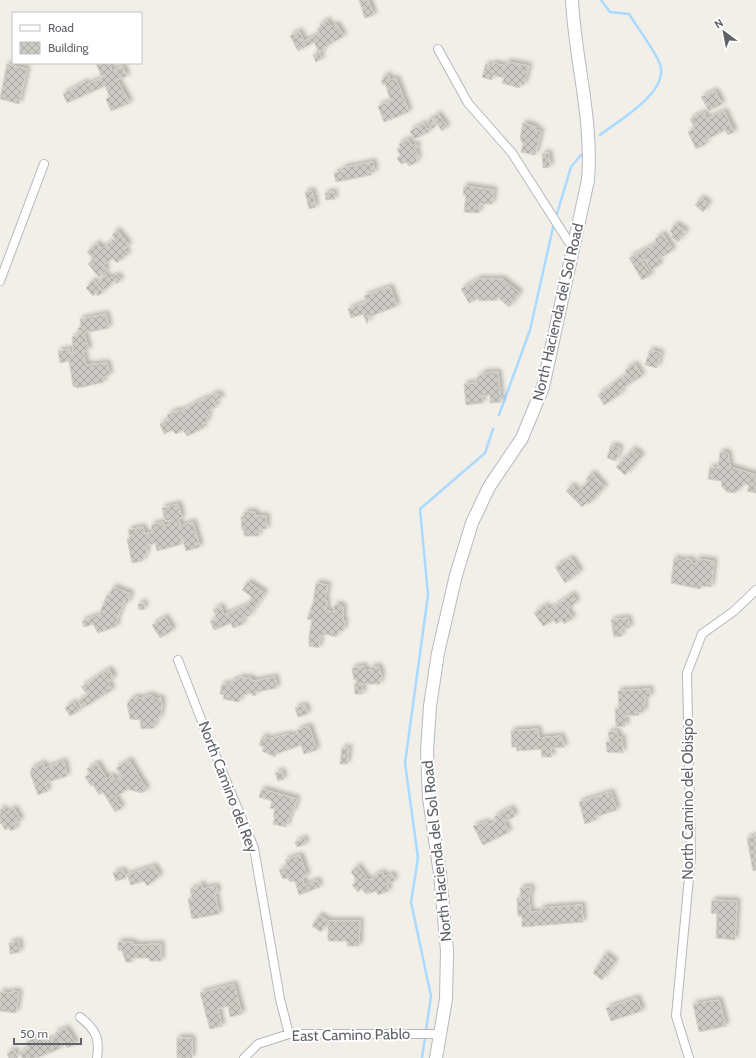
<svg xmlns="http://www.w3.org/2000/svg" width="756" height="1058" viewBox="0 0 756 1058" font-family="Cabin,sans-serif">
	<style>
		.lines { fill: none; stroke-linecap: round; stroke-linejoin: round }
		.stream { stroke: #aadaff; stroke-width: 2.5 }
		.building { fill: url(#building-cross-hatch); stroke: #d6d1c6; filter: url(#shadow) }
		.street-casing { stroke: #b5b8bc; stroke-width: 10 }
		.secondary-casing { stroke: #b6babf; stroke-width: 14 }
		.street { stroke: #fff; stroke-width: 8 }
		.secondary { stroke: #fff; stroke-width: 12 }
		.labels { text-anchor: middle; stroke-width: 4; stroke-linejoin: round; paint-order: stroke }
		.street-label { font-size: 15px; fill: #5f6368; stroke: #fff }
	</style>
	<defs>
		<pattern id="building-cross-hatch" width="8" height="8" patternUnits="userSpaceOnUse"><rect width="8" height="8" fill="#cccac5"/><path d="M0 0l8 8M0 8l8-8" fill="none" stroke="#a9a8a4"/></pattern>
		<filter id="shadow"><feDropShadow dx="3" dy="-3" stdDeviation="2" flood-color="#0004"/></filter>
	</defs>
	<rect width="100%" height="100%" fill="#f1efe8"/>
	<g class="lines">
		<path class="stream" d="M600 135C618 121 670 92 660 64 655 51 637 27 629 14L610 12 601 0
			M556 217 571 167 581 155
			M499 415 530 330 554 223
			M422 1058 431 996 411 902 418 858 405 763 428 595 420 509 485 453 493 429"/>
	</g>
	<path class="building" d="M359 0H368L374 15 365 18Z
		M327 20 331 27 336 24 344 36 323 48 324 50 319 53 322 59 315 62H316L313 55 319 52 314 42 298 51 290 36 299 31 304 41 311 38 320 33 317 29 320 27V25Z
		M507 62 529 66 524 85 521 84 519 88 502 83 504 78 493 75 492 80 482 77 486 64 492 66 493 63 505 66Z
		M96 63H109L112 71 122 66 127 76 117 80 130 103 111 111 106 99 110 97 105 86 67 103 63 94 85 82 86 85 102 78Z
		M7 64 27 69 19 104 0 99Z
		M388 75 390 80 396 78 409 112 384 122 378 106 391 101 385 84 383 85 381 80 384 79 383 77Z
		M715 91 722 104 709 111 701 97Z
		M724 111 734 132 728 135 725 130 704 141 706 144 696 149 688 132 695 129 690 119 704 112 707 119Z
		M438 114 447 127 442 131 433 118Z
		M431 118 436 126 432 129 427 122Z
		M424 123 429 132 414 139 410 131Z
		M523 123 536 127 535 130 541 131 535 155 521 152 523 144 520 138Z
		M408 139 412 146 416 144 418 147 415 150 419 157 416 159 417 162 409 166 406 162 401 164 397 158 401 156 397 149 401 147 399 144Z
		M549 153 550 167 543 168 542 154Z
		M373 162 375 172H371V175L336 182 334 173 343 171 342 168Z
		M464 186 494 190 492 204H480L479 213 464 212 466 195H463Z
		M312 191 316 207 309 209 305 192Z
		M334 192 335 199 326 200 325 193Z
		M701 198 709 204 703 212 695 205Z
		M675 224 686 231 678 242 671 237 673 234 670 231Z
		M117 230 129 245 124 249 128 254 117 263 113 258 103 265 107 270 99 277 88 264 93 259 87 252 97 243 102 249 115 238 112 235Z
		M663 234 673 250 657 260 660 265 651 270 645 259 642 261 651 275 642 280 629 258 657 243 655 239Z
		M105 274 109 279 111 277 113 278 116 275 121 279 117 284 114 281 106 290 98 282Z
		M478 279H502L520 293 509 307 497 297V300L479 301V298L469 303 461 289Z
		M94 280 103 292 98 296 96 293 93 296 86 288Z
		M390 287 397 306 369 317 367 324 363 314 351 318 348 309 367 302 364 296Z
		M106 314 109 328 84 333 89 350 83 351 86 365 107 363 110 375 103 377 104 382 78 388 73 386 69 361 60 363 58 351 70 349 71 355 73 354 72 337 79 335 78 328 81 327 80 319Z
		M650 350 661 353 657 368 645 365Z
		M635 364 642 376 621 389 622 393 604 405 598 395 627 374 625 370Z
		M498 372 501 402 490 403V395L482 396 483 403 466 405 464 384 477 383 476 379 483 373Z
		M216 393 217 395 219 394 222 398 214 402 217 406 207 412 209 416 206 417 208 421 202 424 204 428 187 436 183 430 176 434 172 430 164 434 160 424 169 419 167 415 178 410 179 412 205 398V400Z
		M611 445 620 448 616 461 607 458Z
		M633 449 642 456 625 475 616 467Z
		M720 452 728 453 730 467 756 475V493L747 491 749 485 744 484 735 493 727 492 722 487 721 481 708 479 710 467 718 468Z
		M592 473 605 487 589 504 587 502 582 507 566 491 572 485 577 492 588 482 586 479Z
		M178 504 182 518H179L180 526 193 522 200 547 186 551 182 537 180 538 182 544 157 551 155 543 146 546 147 552 142 561 132 563 127 539 130 538 128 530 143 527 145 534 153 532 151 525 163 522 164 526 170 524 169 520 165 521 162 508Z
		M244 512H255L256 516H266L267 529H259V536H244V530H242L241 517 244 516Z
		M571 558 580 572 565 583 555 567Z
		M674 558 685 561 686 559 692 560 691 563 696 564 697 559 714 561 711 587 701 586 700 589 671 583Z
		M248 582 265 593 249 616 242 619 243 624 233 628 231 623 214 630 210 621 217 619 213 610 221 606 224 615 247 605 252 597 242 590Z
		M316 583 328 585 325 600 327 601 326 609 324 610 334 612V606L337 604 340 605 343 607V621H345L343 631H339L336 637 326 634 320 637 319 648 309 646V637L312 620 307 619 313 603Z
		M113 587 131 594 127 604 124 602 116 622 117 626 98 633 93 624 84 627 82 621 99 615 107 595 109 596Z
		M572 594 577 602 567 609 573 618 564 624 562 620 556 624 554 620 543 626 534 613 546 605 549 610Z
		M144 603 145 609 139 610 138 604Z
		M165 617 173 630 160 638 152 625Z
		M628 618 630 628H621L622 636 614 637 611 620Z
		M364 666 365 671 372 670 371 667H379L382 678H380V684H362L363 694H355L354 684H357L356 680H354L352 668Z
		M109 669 114 678 108 682 112 690 83 708 78 701 88 695 81 687Z
		M240 677 249 679V677L254 681 275 677 277 688 256 692V695L252 696V693L241 696 239 702 223 699 224 695 220 694 222 684 229 685 232 681 240 679Z
		M650 689V697H645L644 712H639V715L625 716 626 726 616 727 615 709H619L618 691Z
		M150 695 157 699 161 698 162 708 160 717 154 724V728L141 729 140 720 130 719 127 704 131 699 137 697 143 699V697Z
		M74 702 79 711 70 716 65 708Z
		M305 705 308 714 298 717 295 708Z
		M309 726 317 750 304 754 301 745 276 754 275 757 262 751 264 747 259 745 263 736 269 739 289 734 290 736 298 734 297 730Z
		M538 729 539 738 561 736 565 747 551 748 552 757H542L541 749 517 751 516 747H512L511 731Z
		M617 731 618 738 622 737 623 753 607 752 606 742H610L608 732Z
		M342 748H349L347 764H340Z
		M129 760 147 790 141 793 128 789 115 797 122 808 115 812 103 792 99 795 93 785 91 786 85 777 90 774 87 769 97 763 107 779 112 775 115 780 121 776 116 768Z
		M64 761 67 776 45 783 48 791 38 795 30 773 32 768 43 763 45 768Z
		M282 771 284 779 278 781 275 773Z
		M262 789 297 799 293 812H291L286 827 273 824 275 817H273L275 809 270 808 272 801 259 797Z
		M611 792 617 810 595 817 596 820 585 824 579 802Z
		M3 808 6 813 14 808 21 820 14 824 17 828 11 831 9 828 5 830 1 823 0 824V810Z
		M511 808 515 816 504 822 509 832 483 845 473 826 487 822 489 825 496 821 494 817Z
		M756 836V870L753 871 747 838Z
		M304 838 306 844 297 847 295 842Z
		M300 855 307 876 302 878 305 885 317 880 320 887 299 895 295 881 290 882 288 878 283 879 279 870 288 867 285 860Z
		M154 866 160 876 147 886 144 881 131 885 127 875Z
		M358 866 368 880 374 878 373 876 383 872 384 877 392 874 395 881 387 883 389 891 378 895 376 891 366 894 361 888 358 892 352 885 356 882 354 880 356 879 351 872Z
		M123 870 126 878 116 881 113 873Z
		M202 884 203 889 216 886 218 893H215L219 914 192 919 188 899 192 898 190 889 198 888V885Z
		M531 887V895H529L530 912H541V908L582 905 583 922 522 927V916H518L517 898H521L520 888Z
		M712 900 737 901 735 940 716 938 717 914 711 913Z
		M319 915 329 921H360L359 946H347V941H328V927L325 925 321 932 312 926Z
		M19 941 20 952 10 954 9 943Z
		M118 942H133V945L161 944V961H150L149 958H132V962H126L122 951 118 950Z
		M605 954 615 962 602 980 593 973Z
		M234 984 242 1014 230 1017 228 1006 218 1009 222 1026 210 1029 200 993Z
		M12 991 19 992 16 1013 0 1011V992L12 993Z
		M637 998 642 1011 611 1021 606 1008Z
		M719 1000 726 1026 699 1032 693 1004Z
		M66 1028 76 1044 67 1048 64 1041 59 1044 61 1048 37 1058H22L20 1052 29 1049 26 1042 41 1035 44 1042 56 1037 55 1033Z
		M177 1038H192V1058H177Z
		M14 1050 18 1058H9L7 1053Z"/>
	<g class="lines">
		<g class="street-casing">
			<path id="street" d="M438 49 468 103 512 153 572 247
				M0 281 44 164
				M178 660 208 737 254 848 280 999 289 1034
				M80 1017C96 1030 100 1038 97 1058
				M244 1058 258 1044 289 1034H440
				M689 1058 676 1016 691 856 687 673 702 634 734 611 756 590"/>
		</g>
		<g class="secondary-casing">
			<path id="secondary" d="M436 1058 446 999 447 951 440 874 429 798 427 751 430 706 438 653 456 575 472 523 489 487 522 438 543 387 588 180C593 118 575 61 572 0"/>
		</g>
		<use href="#street" class="street"/>
		<use href="#secondary" class="secondary"/>
	</g>
	<g class="labels">
		<g class="street-label">
			<text transform="translate(558 312) rotate(-77)" y="5">North Hacienda del Sol Road</text>
			<text transform="translate(228 787) rotate(69)" y="5">North Camino del Rey</text>
			<text transform="translate(688 799) rotate(-90)" y="5">North Camino del Obispo</text>
			<text transform="translate(437 851) rotate(-96)" y="5">North Hacienda del Sol Road</text>
			<text transform="translate(351 1035) rotate(-1)" y="5">East Camino Pablo</text>
		</g>
	</g>
	<rect x="12" y="12" width="130" height="52" fill="#ffffff" stroke="#bfc1c3"/>
	<rect x="20" y="25" width="20" height="6" fill="#ffffff" stroke="#bfc1c3"/>
	<text x="48" y="32" font-size="12" fill="#5f6368">Road</text>
	<rect x="20" y="42" width="20" height="12" fill="url(#building-cross-hatch)" stroke="#bfc1c3"/>
	<text x="48" y="52" font-size="12" fill="#5f6368">Building</text>
	<g transform="translate(724 32) rotate(328)" stroke="#ffffff" stroke-width="3" paint-order="stroke">
	<path d="M0-3L7 15L0 10L-7 15Z" fill="#5f6368"/>
	<text y="-6" font-size="11" font-weight="bold" text-anchor="middle" fill="#5f6368">N</text>
	</g>
	<path d="M14 1038v6h67v-6" fill="none" stroke="#5f6368" stroke-width="2"/>
	<text x="20" y="1038" font-size="12" fill="#5f6368" stroke="#ffffff" stroke-width="3" paint-order="stroke">50 m</text>
</svg>
